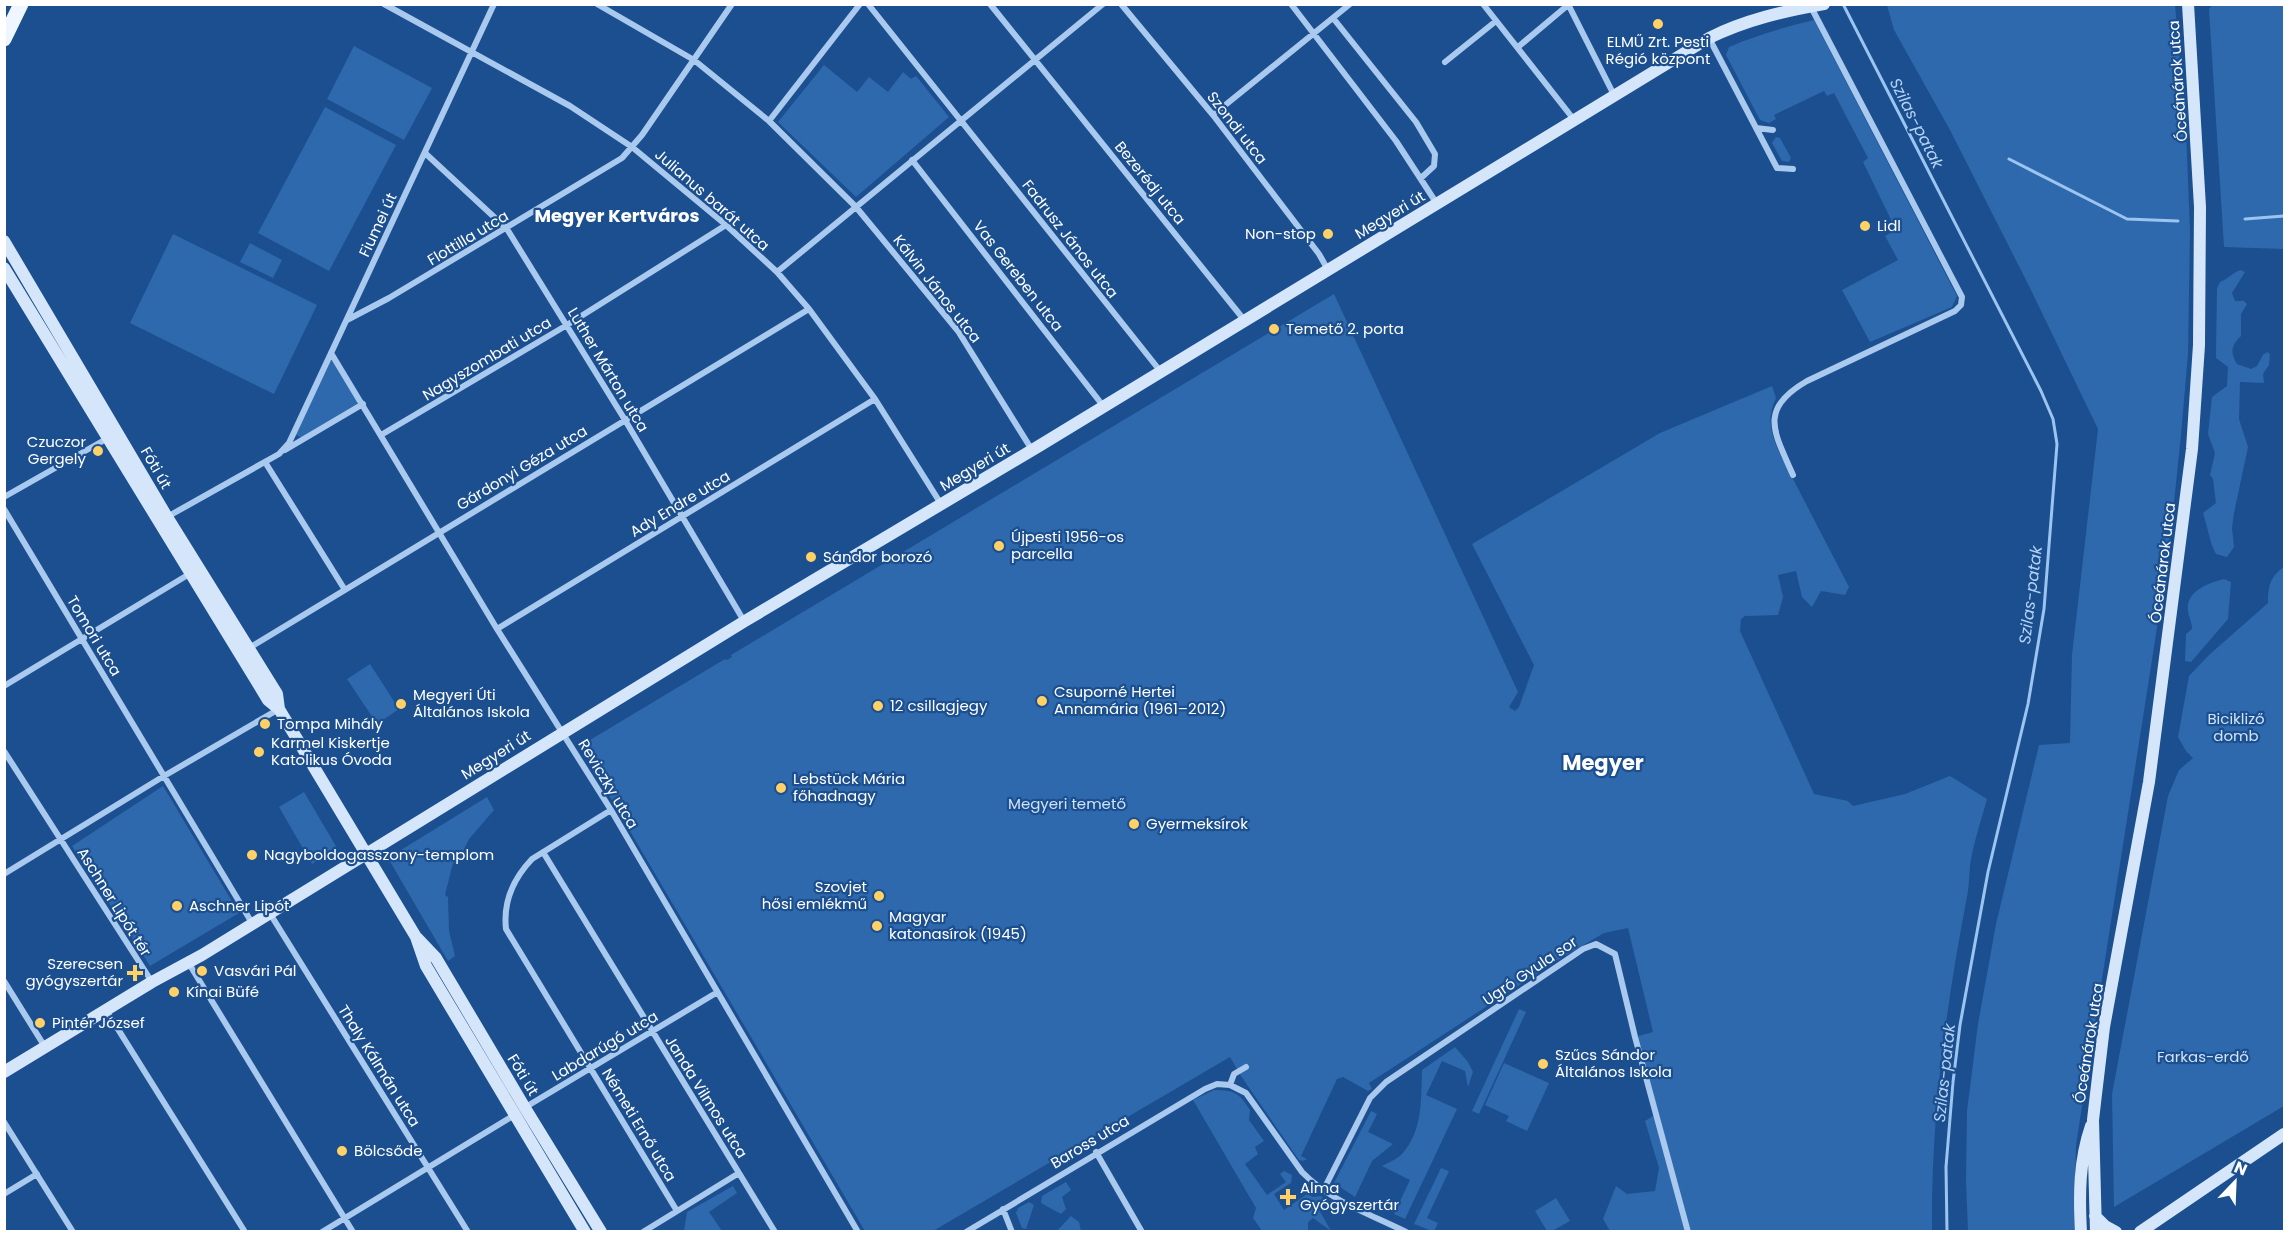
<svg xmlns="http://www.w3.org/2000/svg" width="2289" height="1236" viewBox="0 0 2289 1236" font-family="Poppins,sans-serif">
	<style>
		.green { fill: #2e69ad }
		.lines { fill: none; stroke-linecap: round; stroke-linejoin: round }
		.stream { stroke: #9cc4f0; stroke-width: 3 }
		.street { stroke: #a9c9ee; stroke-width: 6 }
		.secondary { stroke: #d6e6fa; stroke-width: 12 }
		.primary { stroke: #f0f6ff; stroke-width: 15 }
		.poi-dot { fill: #ffd166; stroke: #1b4f8f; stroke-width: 2 }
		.labels { text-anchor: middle; stroke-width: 4.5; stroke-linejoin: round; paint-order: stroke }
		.poi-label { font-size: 15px; fill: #fff; stroke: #1b4f8f; text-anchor: start }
		.street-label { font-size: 15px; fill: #fff; stroke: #1b4f8f }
		.park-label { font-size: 15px; fill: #cfe3fa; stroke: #1b4f8f }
		.water-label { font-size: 16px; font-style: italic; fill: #b5d3f5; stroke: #1b4f8f }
		.quarter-label { font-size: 18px; font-weight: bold; fill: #fff; stroke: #1b4f8f }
		.district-label { font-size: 21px; font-weight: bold; fill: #fff; stroke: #1b4f8f }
	</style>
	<rect width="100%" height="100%" fill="#1b4f8f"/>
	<path class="green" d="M2213 4 2284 5V249L2224 247 2209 9Z
		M1887 5H2175L2186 130 2190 231 2188 354 2181 435 2171 531 2154 647 2076 1145 2075 1194 2078 1231H1968L1966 1181 1967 1111 1978 1024 1996 924 2039 745 2070 743 2072 655 2098 429 2030 288 1950 130 1894 30Z
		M1814 20 1957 296 1952 307 1870 342 1842 290 1898 260 1885 236 1896 230 1863 162 1868 158 1834 93 1827 96 1824 91 1774 115 1776 119 1769 123 1760 120 1726 55 1729 47C1757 35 1785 27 1814 20Z
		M354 46 432 88 404 140 327 99Z
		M824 65 857 92 869 77 888 92 903 72 911 79 916 76 949 117 856 197 778 122Z
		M325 107 396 145 329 271 258 233Z
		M1776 137 1780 138 1791 158 1789 162 1782 161 1772 143Z
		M173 234 317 305 274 394 130 323Z
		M250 243 282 260 273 278 240 262Z
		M2241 270 2245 272 2232 293 2235 301H2244L2247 304 2241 314V336C2231 345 2230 353 2237 364L2251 369 2257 366 2263 355 2267 352 2270 354 2269 365 2263 374 2264 383 2240 382 2239 419 2248 447 2234 513 2232 528 2234 547 2227 557 2216 554C2210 544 2207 525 2203 513L2216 503 2213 479 2210 475 2215 453 2208 434 2212 397 2227 386 2228 367 2216 358 2217 288 2220 282C2228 279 2233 272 2241 270Z
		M1334 294 1518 692 1509 707 1515 711 1519 707 1534 665 1472 544 1660 433 1772 386 1776 398C1767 418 1770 429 1778 450L1849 587 1845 595 1821 591 1812 607 1802 597 1796 571 1778 575 1783 597 1778 615 1745 616 1741 619 1740 631 1814 794 1848 801 1853 806 1905 794 1950 776 1987 799C1981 821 1973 844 1970 866 1969 878 1969 889 1966 902 1945 1013 1931 1118 1932 1231H1610L1603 1219 1616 1186 1627 1194 1655 1191 1659 1168 1645 1121 1656 1114 1635 1037 1653 1032 1628 928 1604 933 1558 960 1369 1083 1372 1089 1368 1091 1343 1077 1337 1079 1301 1156 1307 1159 1303 1161 1299 1160 1241 1076 1230 1057 933 1231H865L580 746 725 659 727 660 732 657 731 655Z
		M331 353 363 404 304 439 294 434Z
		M2284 567V1106L2114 1207 2112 1094 2168 796 2179 770 2193 758 2186 751 2178 737 2189 676 2209 655 2268 603C2268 587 2270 576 2284 567Z
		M2224 579 2231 582 2228 619 2191 662 2185 661 2186 634 2192 629C2192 622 2189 618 2188 611 2185 591 2209 583 2224 579Z
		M370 664 399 709 377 724 347 679Z
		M163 786 239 913 150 966 72 846Z
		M304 792 337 848 312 864 279 807Z
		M487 797 494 810 469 839 457 864 453 863 445 895 448 897 449 931 455 956 448 961 388 858Z
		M1519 1009 1526 1012 1479 1114 1472 1111Z
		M1455 1047 1468 1062 1473 1072 1468 1087 1465 1071 1442 1061 1426 1095 1457 1109 1405 1219 1394 1214 1410 1180 1382 1166C1388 1163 1397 1159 1402 1154 1423 1131 1421 1099 1422 1070Z
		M1504 1063 1549 1083 1527 1131 1506 1121 1509 1116 1485 1105Z
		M1214 1090C1235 1090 1239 1093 1250 1110L1249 1120 1264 1141 1255 1147 1258 1154 1245 1164 1267 1195 1286 1182 1280 1174 1284 1171 1292 1175 1291 1183 1274 1194 1284 1210 1307 1194 1313 1197 1321 1196 1327 1201 1318 1208 1331 1231 1313 1218 1308 1222V1231H1262L1253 1218 1256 1208 1193 1100Z
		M1371 1111 1377 1114 1368 1132 1393 1144 1372 1161 1355 1197 1334 1183Z
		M1441 1168 1449 1171 1427 1218 1438 1223 1434 1231H1432L1414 1224Z
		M1066 1182 1071 1190 1062 1197 1066 1209 1061 1214 1041 1203 1042 1196Z
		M733 1186 737 1193 709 1212 722 1231H684L687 1212Z
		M1556 1198 1570 1221 1552 1231H1547L1535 1211Z
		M1029 1202 1034 1205 1026 1229 1022 1228 1016 1213 1018 1208Z
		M1071 1216 1079 1222 1081 1231H1057Z"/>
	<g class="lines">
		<path class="stream" d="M1843 4 2041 391 2053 419 2057 444 2044 609 2028 704 1988 872 1960 1025 1953 1082 1946 1167 1947 1232
			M2009 159 2127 219 2178 221
			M2245 219 2284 216"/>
		<path class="street" d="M384 4 570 106 632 147 726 225 777 272 809 309 875 399 941 504
			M597 4 694 60 769 121 856 207 958 331 1032 450
			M868 4 1161 372
			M990 4 1245 321
			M1121 4 1213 115 1319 254 1328 270
			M1291 4 1396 141 1437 204
			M1483 4 1575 121
			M1568 4 1615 97
			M1333 18 1416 122 1435 154 1434 166 1421 178
			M1709 38 1777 168 1793 169
			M1518 47 1568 5
			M1445 62 1496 21
			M1213 115 1350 4
			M769 121 860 4
			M1756 128 1773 130
			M425 153 507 229 625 420 744 621
			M912 160 1104 407
			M777 272 1103 4
			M347 320 389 298 622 158 642 135 732 4
			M331 353 497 629 611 810 858 1232
			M381 435 567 325 726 225
			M285 450 363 404
			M265 462 345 590
			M1793 475C1774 432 1758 409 1807 381L1955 311 1961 305 1962 297 1811 7
			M4 497 108 438
			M4 509 252 923
			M167 517 279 454 289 443 494 4
			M497 629 875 399
			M249 648 809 309
			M4 686 191 573
			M4 751 152 982
			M611 810 532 859C513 879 503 902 506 929L677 1211
			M543 852 775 1232
			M4 874 164 776 279 709
			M269 912 468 1232
			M188 962 353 1232
			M4 981 45 1047
			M106 1010 245 1232
			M1230 1085 1234 1074 1246 1067
			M524 1108 716 993
			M4 1122 73 1232
			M1096 1152 1142 1232
			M1323 1191 1370 1098 1386 1082 1583 949 1596 944 1615 954 1635 1037 1688 1232
			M4 1194 37 1174
			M1003 1209 1012 1232
			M322 1232 516 1114
			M643 1232 739 1173
			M966 1232 1205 1089 1217 1084 1230 1085 1246 1093 1302 1172C1330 1201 1370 1214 1406 1232"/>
		<path class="secondary" d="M4 241 167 517 277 694 279 709
			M4 268 268 700 279 709 416 937 426 966 585 1232
			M417 938 436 958 525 1108 601 1232
			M4 1072 152 982 202 955 745 621 1039 446 1709 38C1745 20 1784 11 1824 4
			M2095 1216 2105 1226 2116 1232
			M2081 1232C2079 1195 2079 1161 2091 1126
			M2096 1232 2093 1120 2096 1094 2104 1027 2149 782 2192 449 2199 345 2200 207 2188 4
			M2140 1232 2284 1134"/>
		<path class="primary" d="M4 39 21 4"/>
	</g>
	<g class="poi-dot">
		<circle cx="1658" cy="24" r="6"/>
		<circle cx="1865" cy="226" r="6"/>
		<circle cx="1328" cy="234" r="6"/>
		<circle cx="1274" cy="329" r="6"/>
		<circle cx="98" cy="451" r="6"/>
		<circle cx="999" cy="546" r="6"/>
		<circle cx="811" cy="557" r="6"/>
		<circle cx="1042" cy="701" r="6"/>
		<circle cx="401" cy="704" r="6"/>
		<circle cx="878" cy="706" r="6"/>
		<circle cx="265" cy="724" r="6"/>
		<circle cx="259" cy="752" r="6"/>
		<circle cx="781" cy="788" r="6"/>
		<circle cx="1134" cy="824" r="6"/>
		<circle cx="252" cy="855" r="6"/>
		<circle cx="879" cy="896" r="6"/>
		<circle cx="177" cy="906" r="6"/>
		<circle cx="877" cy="926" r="6"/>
		<circle cx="202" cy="971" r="6"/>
		<path d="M132 964h6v6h6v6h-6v6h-6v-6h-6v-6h6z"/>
		<circle cx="174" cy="992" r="6"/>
		<circle cx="40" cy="1023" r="6"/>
		<circle cx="1543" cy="1064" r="6"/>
		<circle cx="342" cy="1151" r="6"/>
		<path d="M1285 1188h6v6h6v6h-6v6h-6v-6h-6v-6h6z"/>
	</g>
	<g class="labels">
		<g class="poi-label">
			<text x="1658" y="47" text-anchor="middle">ELMŰ Zrt. Pesti<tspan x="1658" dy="17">Régió központ</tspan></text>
			<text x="1877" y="231">Lidl</text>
			<text x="1316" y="239" text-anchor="end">Non-stop</text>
			<text x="1286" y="334">Temető 2. porta</text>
			<text x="86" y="447" text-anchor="end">Czuczor<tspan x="86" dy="17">Gergely</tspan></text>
			<text x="1011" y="542">Újpesti 1956-os<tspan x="1011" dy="17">parcella</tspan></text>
			<text x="823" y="562">Sándor borozó</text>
			<text x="1054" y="697">Csuporné Hertei<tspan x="1054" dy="17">Annamária (1961–2012)</tspan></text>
			<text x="413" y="700">Megyeri Úti<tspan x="413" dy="17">Általános Iskola</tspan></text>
			<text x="890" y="711">12 csillagjegy</text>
			<text x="277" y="729">Tompa Mihály</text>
			<text x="271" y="748">Karmel Kiskertje<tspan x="271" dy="17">Katolikus Óvoda</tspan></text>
			<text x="793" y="784">Lebstück Mária<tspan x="793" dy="17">főhadnagy</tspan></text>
			<text x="1146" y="829">Gyermeksírok</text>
			<text x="264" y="860">Nagyboldogasszony-templom</text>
			<text x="867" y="892" text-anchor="end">Szovjet<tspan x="867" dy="17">hősi emlékmű</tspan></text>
			<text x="189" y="911">Aschner Lipót</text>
			<text x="889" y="922">Magyar<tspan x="889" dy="17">katonasírok (1945)</tspan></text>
			<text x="123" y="969" text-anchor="end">Szerecsen<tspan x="123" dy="17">gyógyszertár</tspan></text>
			<text x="214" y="976">Vasvári Pál</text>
			<text x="186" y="997">Kínai Büfé</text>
			<text x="52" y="1028">Pintér József</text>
			<text x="1555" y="1060">Szűcs Sándor<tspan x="1555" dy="17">Általános Iskola</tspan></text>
			<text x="354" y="1156">Bölcsőde</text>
			<text x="1300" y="1193">Alma<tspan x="1300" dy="17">Gyógyszertár</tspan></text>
		</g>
		<g class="street-label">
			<text transform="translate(2178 81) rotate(-94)" y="5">Óceánárok utca</text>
			<text transform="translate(1237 128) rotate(52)" y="5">Szondi utca</text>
			<text transform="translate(1150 183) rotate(51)" y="5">Bezerédj utca</text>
			<text transform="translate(712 200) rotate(41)" y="5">Julianus barát utca</text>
			<text transform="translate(1390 215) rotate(-31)" y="5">Megyeri út</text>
			<text transform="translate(378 225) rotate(-65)" y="5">Fiumei út</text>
			<text transform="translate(468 238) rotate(-31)" y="5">Flottilla utca</text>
			<text transform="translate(1070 239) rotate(52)" y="5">Fadrusz János utca</text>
			<text transform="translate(1018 276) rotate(52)" y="5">Vas Gereben utca</text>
			<text transform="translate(937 289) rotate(52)" y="5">Kálvin János utca</text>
			<text transform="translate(487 359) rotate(-31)" y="5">Nagyszombati utca</text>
			<text transform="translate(608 370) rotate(59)" y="5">Luther Márton utca</text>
			<text transform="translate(975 467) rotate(-31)" y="5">Megyeri út</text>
			<text transform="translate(156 468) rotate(60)" y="5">Fóti út</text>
			<text transform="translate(522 468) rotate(-31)" y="5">Gárdonyi Géza utca</text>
			<text transform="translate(680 504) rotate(-31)" y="5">Ady Endre utca</text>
			<text transform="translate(2163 563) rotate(-83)" y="5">Óceánárok utca</text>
			<text transform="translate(94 636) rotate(59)" y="5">Tomori utca</text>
			<text transform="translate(496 755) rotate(-32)" y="5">Megyeri út</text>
			<text transform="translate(608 784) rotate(59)" y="5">Reviczky utca</text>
			<text transform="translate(114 902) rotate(58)" y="5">Aschner Lipót tér</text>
			<text transform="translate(1530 971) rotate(-34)" y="5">Ugró Gyula sor</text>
			<text transform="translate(2089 1043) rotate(-81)" y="5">Óceánárok utca</text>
			<text transform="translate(605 1046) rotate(-31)" y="5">Labdarúgó utca</text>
			<text transform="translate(379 1066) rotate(58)" y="5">Thaly Kálmán utca</text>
			<text transform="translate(523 1075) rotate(59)" y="5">Fóti út</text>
			<text transform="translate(706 1097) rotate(58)" y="5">Janda Vilmos utca</text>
			<text transform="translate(639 1125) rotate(59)" y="5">Németi Ernő utca</text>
			<text transform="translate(1090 1142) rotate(-31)" y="5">Baross utca</text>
		</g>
		<g class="park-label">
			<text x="2236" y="724">Bicikliző<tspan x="2236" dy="17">domb</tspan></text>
			<text x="1067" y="809">Megyeri temető</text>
			<text x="2203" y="1062">Farkas-erdő</text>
		</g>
		<g class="water-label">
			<text transform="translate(1917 123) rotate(63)" y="6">Szilas-patak</text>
			<text transform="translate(2030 595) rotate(-83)" y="6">Szilas-patak</text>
			<text transform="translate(1944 1073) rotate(-84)" y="6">Szilas-patak</text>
		</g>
		<g class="quarter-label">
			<text x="617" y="222">Megyer Kertváros</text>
		</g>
		<g class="district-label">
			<text x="1603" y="770">Megyer</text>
		</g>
	</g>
	<rect width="2289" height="1236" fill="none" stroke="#ffffff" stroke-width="12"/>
	<g transform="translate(2235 1182) rotate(23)" stroke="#1b4f8f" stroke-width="4.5" paint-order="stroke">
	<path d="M0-4.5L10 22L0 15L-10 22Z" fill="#ffffff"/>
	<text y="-9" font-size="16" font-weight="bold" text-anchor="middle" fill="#ffffff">N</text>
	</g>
</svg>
